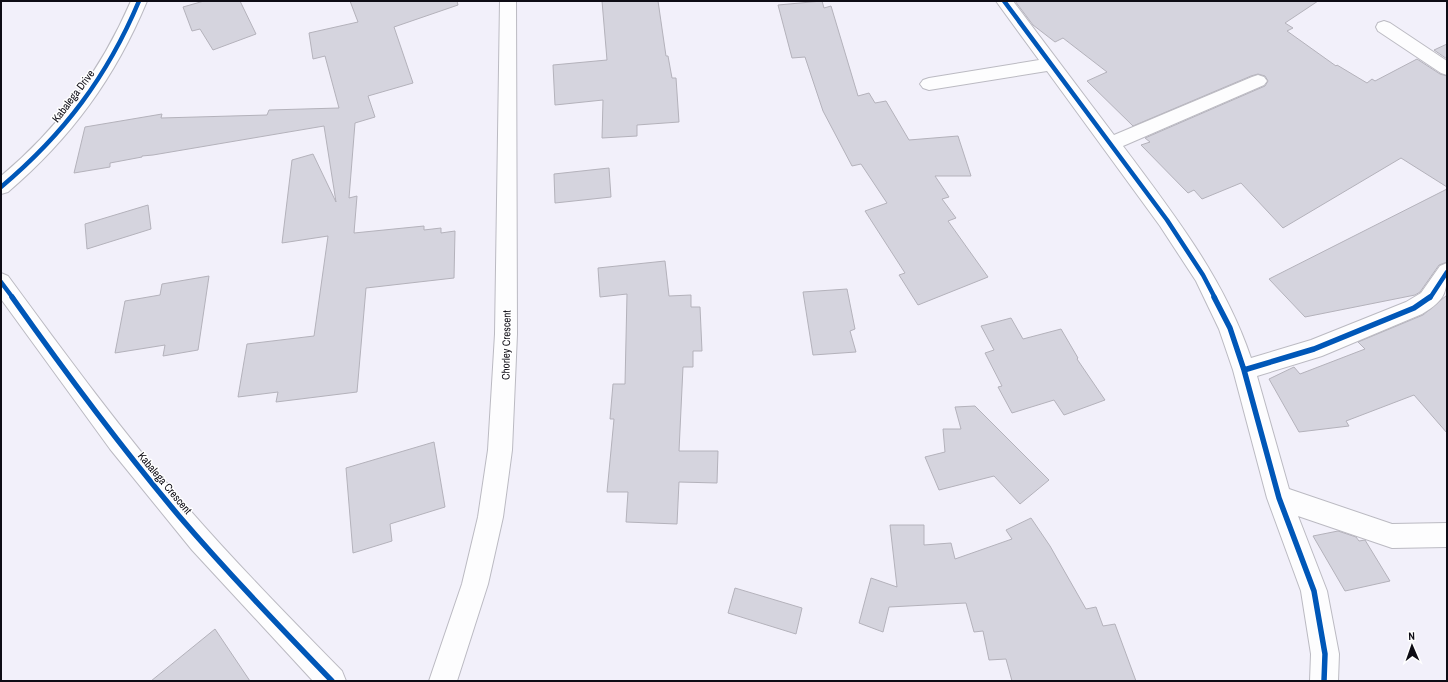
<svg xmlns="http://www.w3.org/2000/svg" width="1448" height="682" viewBox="0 0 1448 682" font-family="'Archivo Narrow',sans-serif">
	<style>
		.building { fill: #d5d4de; stroke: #b4b2bb }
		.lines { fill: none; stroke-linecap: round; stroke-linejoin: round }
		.minor-casing { stroke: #bbbac2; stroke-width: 2 }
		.major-casing { stroke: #bbbac2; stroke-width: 2 }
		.minor { fill: #fdfdfe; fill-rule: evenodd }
		.major { fill: #fdfdfe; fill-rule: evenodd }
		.cycleway-far1-casing { stroke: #fff; stroke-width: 6 }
		.cycleway-casing { stroke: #fff; stroke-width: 8 }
		.cycleway-far1 { stroke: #0057b8; stroke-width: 4.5 }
		.cycleway { stroke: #0057b8; stroke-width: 5.5 }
		.labels { text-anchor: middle; stroke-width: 3; stroke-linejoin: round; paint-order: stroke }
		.street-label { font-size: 11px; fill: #0e0c15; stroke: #fff }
	</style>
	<rect width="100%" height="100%" fill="#f2f0fa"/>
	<path class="building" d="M204 1H240L256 34 213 50 200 29 192 31 183 7Z
		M350 1H457L458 5 394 27 413 83 368 96 375 117 355 123 349 198 357 196 354 233 424 226V230L441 228V233L455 231 454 278 366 288 357 392 276 402 278 392 238 397 247 344 314 336 328 236 282 243 292 160 313 154 336 202 324 126 153 155 142 156V157L110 163V167L74 173 85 127 162 114 161 118 267 115 269 110 339 108 325 56 313 59 309 33 358 22Z
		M602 1H658L666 56H668L672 78H676L679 122 637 125V136L602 138 603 100 555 105 553 65 607 60Z
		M822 1 824 8 831 6 858 96 869 93 875 103 886 101 909 140 958 136 971 176H935L949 197 942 199 956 218 948 221 988 277 918 305 899 275 905 273 865 211 887 203 861 164 852 166 823 111 805 57 792 58 778 5Z
		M1015 1H1318L1285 23 1293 28 1287 31 1336 66 1337 65 1367 83 1372 79 1375 81 1417 59 1440 74 1447 76V187L1401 158 1283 228 1241 183 1202 199 1194 190 1188 193 1141 145 1150 142 1145 138 1265 86 1268 81 1265 76 1258 74 1251 76 1133 126 1087 81 1107 72 1063 38 1055 42 1033 25Z
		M1447 44V59L1434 50Z
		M609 168 611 197 555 203 554 174Z
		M1447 189V262L1439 265 1420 292 1415 295 1305 317 1269 279Z
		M148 205 151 229 87 249 85 224Z
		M665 261 669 296 691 295V307H700L702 351H693V367H683L679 451H718L717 483 679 482 677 524 626 522 628 492H607L614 419H610L613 384H625L627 294 600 297 598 268Z
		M209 276 198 350 163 356 165 345 115 353 125 301 160 295 162 284Z
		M847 289 855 329 850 331 856 352 813 355 803 292Z
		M1447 295V433L1414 395 1346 421 1349 426 1299 432 1269 379 1294 367 1300 374 1365 349 1358 342 1423 315Z
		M1011 318 1023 339 1061 329 1078 358 1077 359 1105 400 1064 415 1054 400 1012 413 998 387 1002 386 985 353 994 350 981 326Z
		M975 406 1049 480 1020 504 994 476 939 490 925 457 945 452 943 429H961L955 407Z
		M434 442 445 507 390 524 392 541 353 553 346 468Z
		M1031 518 1050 546 1086 609 1096 607 1103 626 1115 624 1136 681H1012L1006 659 989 660 983 631 974 632 966 603 889 607 883 632 859 623 871 578 897 587 890 525H924V545L951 543 955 559 1012 539 1006 530Z
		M1338 531 1356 537 1359 541 1365 540 1390 581 1345 591 1313 536Z
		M735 588 802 608 796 634 728 613Z
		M215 629 250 681H151Z"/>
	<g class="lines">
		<g class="minor-casing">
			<path id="minor" d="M131 1H147C115 78 71 138 8 192L1 194V176C59 128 101 70 131 1Z
				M996 1H1013L1114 135 1252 77 1258 75 1264 77 1267 81 1264 85 1123 146C1173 213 1224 278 1251 358L1311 340 1406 302 1421 293 1440 266 1447 263C1447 292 1447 299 1422 314L1322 356 1257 376 1289 489 1392 524 1447 523V547L1392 548 1298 516 1327 591 1339 654 1338 681H1310L1311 654 1301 591 1267 498 1233 370 1219 329 1196 281 1160 226 1047 71 929 90 923 88 920 84 923 80 929 78 1039 60Z
				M1384 21 1390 23 1447 61V75L1441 73 1378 31 1376 27 1378 23Z
				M1 273 8 276C66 355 124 434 188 508 237 564 290 618 342 671L346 681H313L192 550 110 449 1 299Z"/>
		</g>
		<g class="major-casing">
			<path id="major" d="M500 1H516L517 334 512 450 503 517 488 584 457 681H429L462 584 478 517 488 450 495 334Z"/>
		</g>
		<use href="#minor" class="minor"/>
		<use href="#major" class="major"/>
		<g class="cycleway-far1-casing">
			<path id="cycleway-far1" d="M1004 1 1167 220 1203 275 1215 298
				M1 187C64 134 107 77 139 1
				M1 282 13 298
				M1430 298 1447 272"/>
		</g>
		<g class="cycleway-casing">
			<path id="cycleway" d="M12 297C65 372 120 446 179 516 228 573 280 627 332 681
				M1214 297 1230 328 1244 370 1314 349 1414 308 1430 297
				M1244 370 1279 498 1314 591 1325 654 1324 681"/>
		</g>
		<use href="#cycleway-far1" class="cycleway-far1"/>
		<use href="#cycleway" class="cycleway"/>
	</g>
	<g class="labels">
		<g class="street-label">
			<text transform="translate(73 96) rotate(-53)" y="4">Kabalega Drive</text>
			<text transform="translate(506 345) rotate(-89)" y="4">Chorley Crescent</text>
			<text transform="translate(165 483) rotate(50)" y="4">Kabalega Crescent</text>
		</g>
	</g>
	<rect width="1448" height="682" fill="none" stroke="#0e0c15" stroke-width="4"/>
	<g transform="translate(1412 646) rotate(358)" stroke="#ffffff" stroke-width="3" paint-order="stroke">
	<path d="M0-3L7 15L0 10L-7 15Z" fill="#0e0c15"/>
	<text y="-6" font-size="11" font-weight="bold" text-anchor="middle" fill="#0e0c15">N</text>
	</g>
</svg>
